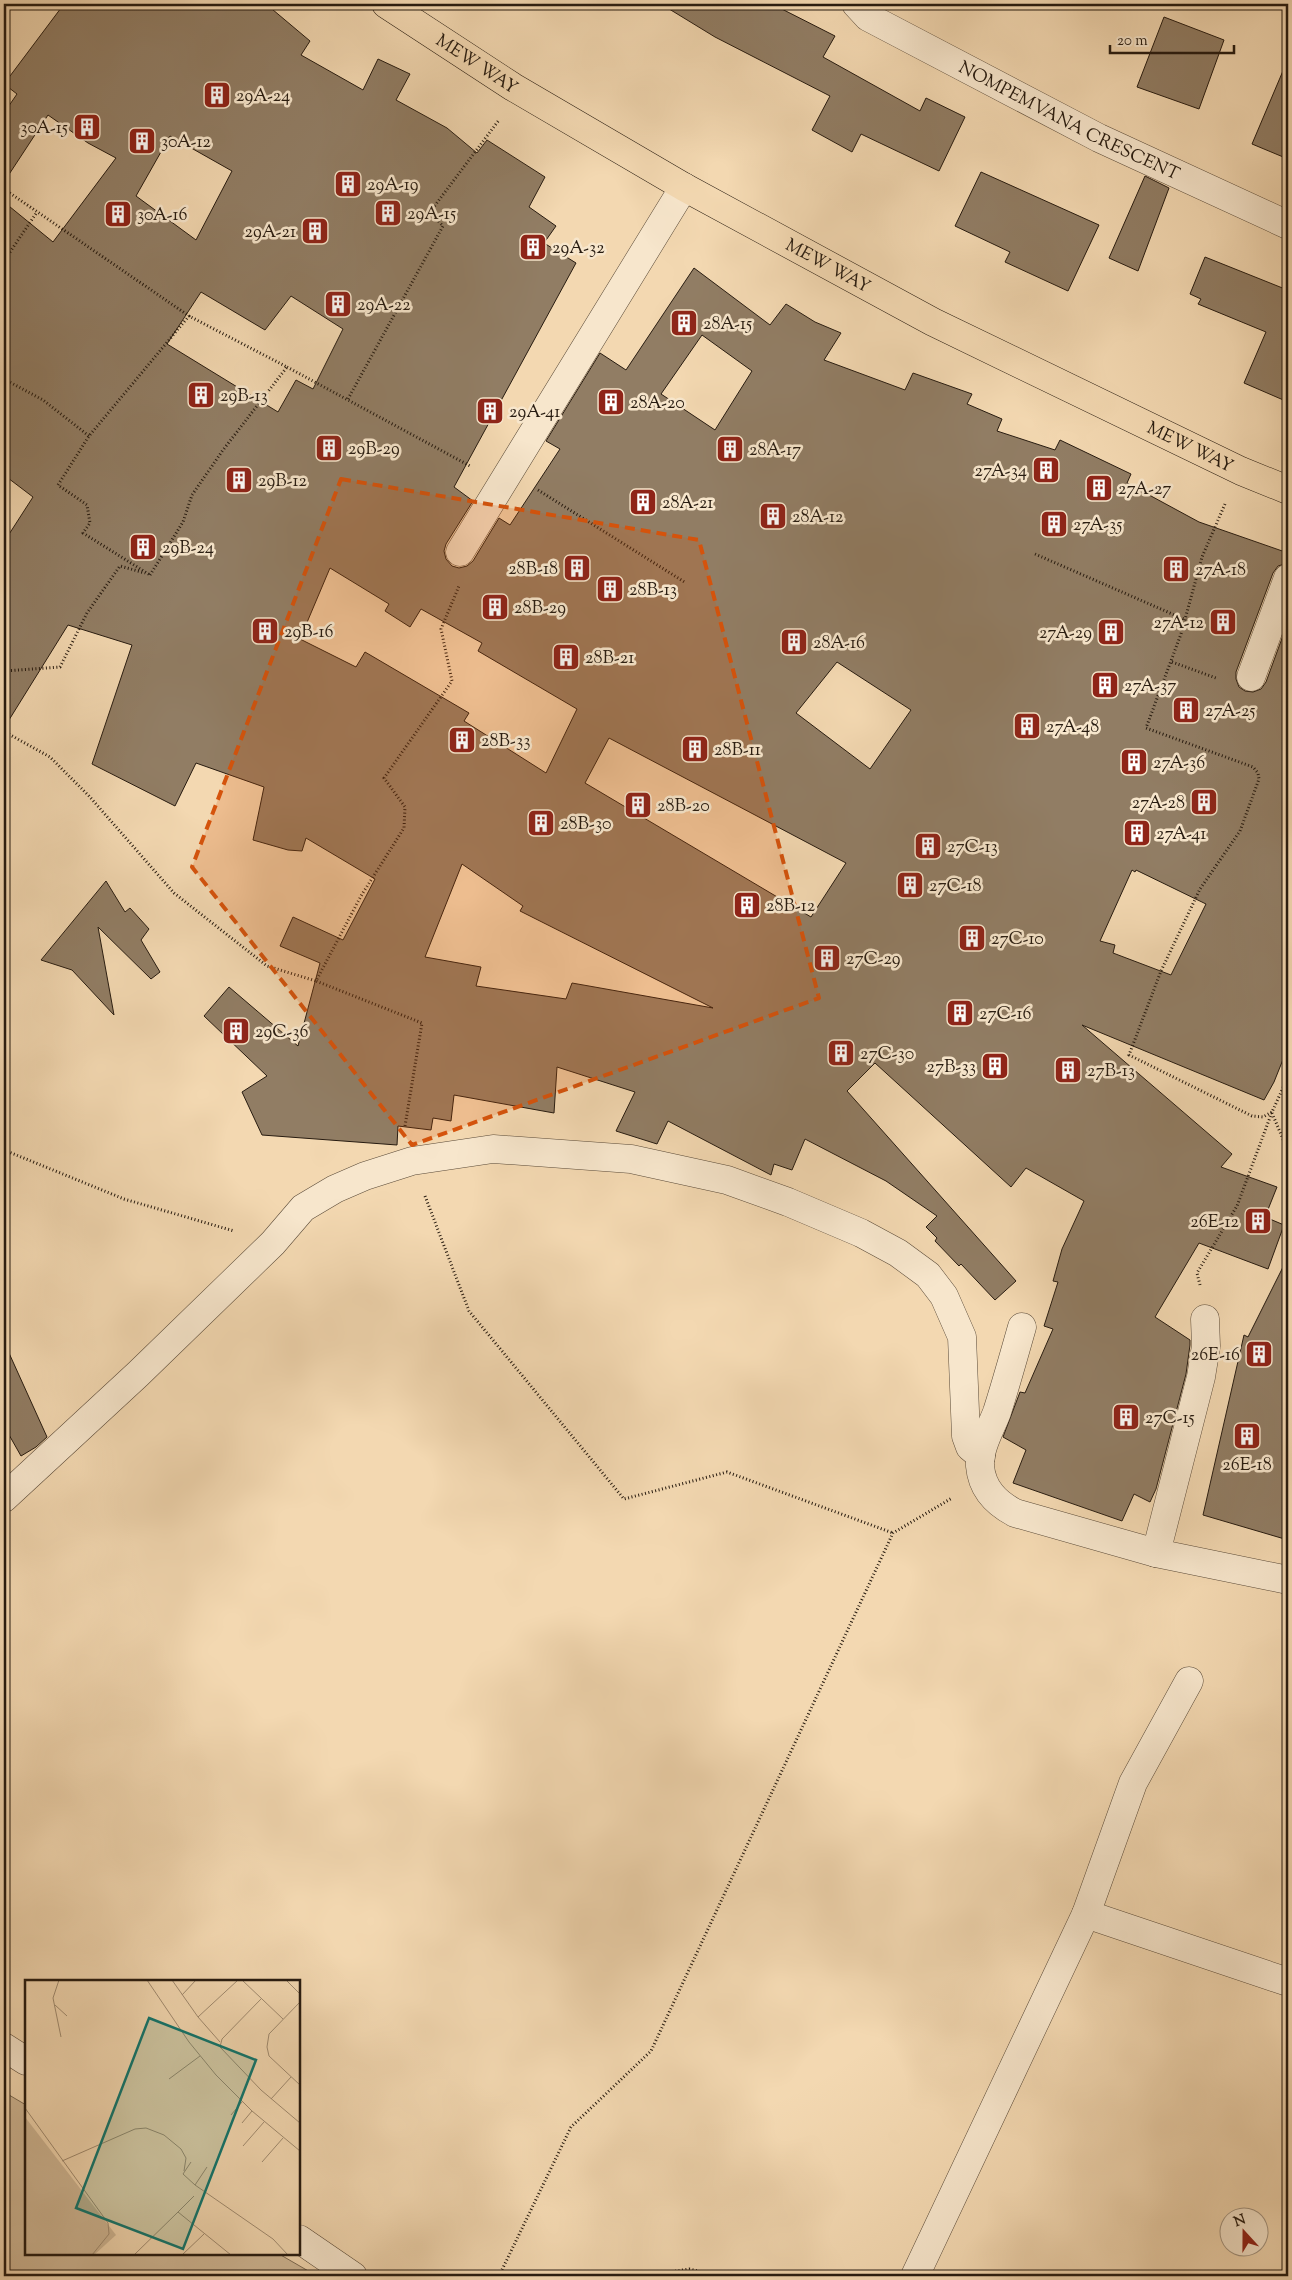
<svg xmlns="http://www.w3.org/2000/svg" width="1292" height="2280" viewBox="0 0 1292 2280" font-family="'Sorts Mill Goudy',serif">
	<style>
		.grass { fill: #d0b896; stroke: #7c6a53 }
		.building { fill: #917d64; stroke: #271b10; fill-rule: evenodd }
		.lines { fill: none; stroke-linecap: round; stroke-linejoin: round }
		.minor-casing { stroke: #5a4a38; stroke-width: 29 }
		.major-casing { stroke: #271b10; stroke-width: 29 }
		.path { stroke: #271b10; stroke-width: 3; stroke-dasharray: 1 2.5; stroke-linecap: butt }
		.minor { stroke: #f7e6cc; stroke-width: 28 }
		.major { stroke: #f3d8b1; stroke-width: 28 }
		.marked { fill: #d5530c; fill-opacity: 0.2; stroke: #d5530c; stroke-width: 4; stroke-dasharray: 10 6; stroke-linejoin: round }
		.labels { text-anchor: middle; stroke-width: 5; stroke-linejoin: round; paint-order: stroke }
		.street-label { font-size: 18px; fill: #271b10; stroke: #f7e6cc }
		.poi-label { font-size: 18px; fill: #271b10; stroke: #f7e6cc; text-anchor: start }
		.inset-road { fill: none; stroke: #a18c71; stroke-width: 1 }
		.view { fill: #0f766e; fill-opacity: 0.15; stroke: #0f766e; stroke-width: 2.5 }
		.inset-edge { fill: none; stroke: #271b10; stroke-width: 2.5 }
	</style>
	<rect width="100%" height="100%" fill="#f3d8b1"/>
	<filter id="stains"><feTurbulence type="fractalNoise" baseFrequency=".004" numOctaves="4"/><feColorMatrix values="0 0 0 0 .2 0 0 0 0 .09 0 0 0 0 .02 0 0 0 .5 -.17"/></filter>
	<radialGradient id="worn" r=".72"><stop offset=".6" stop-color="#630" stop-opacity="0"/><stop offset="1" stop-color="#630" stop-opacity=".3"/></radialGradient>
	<path class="grass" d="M4 2092 26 2105V2254H279L317 2276H4Z"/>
	<path class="building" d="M64 4H266L310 41 301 55 363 90 378 59 410 74 396 100 447 128 477 153 487 140 545 177 529 207 556 226 544 243 576 263 454 487 473 501 446 544 444 551 446 559 452 566 459 568 467 566 473 561 499 518 510 525 560 449 546 441 600 353 626 370 694 268 770 325 786 304 815 322 841 333 824 360 905 390 913 373 972 394 967 404 1002 419 997 431 1055 450 1060 440 1131 474 1127 483 1199 522 1288 553V563L1278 566 1273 573 1236 672V679L1239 687 1245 691 1253 692 1261 689 1266 682 1288 622V1047L1274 1082 1264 1100 1082 1025 1232 1154 1221 1167 1277 1187 1265 1217 1284 1225 1268 1269 1199 1243 1155 1317 1190 1340V1345L1186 1374 1156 1489 1150 1502 1134 1494 1122 1521 1013 1483 1026 1450 1003 1437 1020 1392 1025 1393 1053 1329 1044 1326 1058 1282 1053 1281 1062 1249 1084 1201 1026 1168 1011 1187 875 1063 847 1091 1016 1281 995 1300 961 1264 959 1266 935 1241 937 1238 926 1227 937 1216 886 1181 805 1139 792 1170 774 1164 771 1175 668 1121 657 1144 616 1131 635 1092 557 1067 554 1113 454 1095 451 1121 433 1118 431 1130 398 1126 397 1145 262 1135 242 1092 267 1076 204 1016 229 987 298 1046 320 963 280 946 293 917 343 940 375 879 306 838 302 851 288 850 253 840 264 787 196 763 175 806 92 764 132 645 68 625 4 728V542L33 497 4 475V202L53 242 116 158 88 143 48 115 4 182V113L17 94 4 84ZM170 136 232 171 196 240 136 196ZM201 292 265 330 291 296 343 329 313 389 296 380 278 412 167 344ZM702 335 752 371 715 430 661 394ZM330 568 389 604 385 611 410 627 421 609 482 643 478 651 577 709 546 773 464 721 469 713 365 652 356 667 300 639ZM837 662 911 710 870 769 796 713ZM609 738 846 863 811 917 585 783ZM462 864 523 906 520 911 713 1008 572 983 566 999 476 986 481 967 425 957ZM1132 870 1135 872 1136 870 1206 904 1171 975 1113 953 1115 945 1100 941Z
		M661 4H772L835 36 823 57 920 111 926 98 965 117 939 171 861 134 852 152 812 130 830 96 715 37Z
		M1164 17 1224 40 1199 109 1137 87Z
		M1288 59V159L1252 144Z
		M981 172 1099 225 1068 291 1005 262 1010 252 955 226Z
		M1145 176 1169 188 1138 271 1109 258Z
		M1205 257 1285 289 1288 281V402L1244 383 1266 332 1198 304 1201 299 1190 294Z
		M106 881 125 912 130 908 149 929 141 940 160 972 151 979 98 927 114 1015 72 970 41 960Z
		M1288 1257V1540L1203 1515 1244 1335 1248 1337Z
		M4 1342 47 1437 36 1447 21 1456 4 1426Z"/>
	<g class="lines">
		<g class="minor-casing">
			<g id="minor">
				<path id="s1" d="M856 4 868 17 1099 138 1288 225"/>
				<path d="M460 552 684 187"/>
				<path d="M1251 677 1288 578"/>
				<path d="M1205 1319 1206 1346 1201 1377 1156 1553 1288 1580"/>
				<path d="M1022 1327C1014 1355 1006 1384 997 1412 991 1428 979 1448 980 1466 982 1489 996 1503 1015 1513L1156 1553"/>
				<path d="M4 1498 138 1374 273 1243 303 1208 335 1189 365 1176 412 1161 493 1149 631 1159 727 1180 788 1202 861 1233 898 1253 928 1275 944 1296 962 1337 966 1436 970 1447 981 1456"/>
				<path d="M1086 1914 1133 1783 1189 1681"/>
				<path d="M4 2047 26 2061"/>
				<path d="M299 2239 353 2276"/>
				<path d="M915 2276 1086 1914 1288 1982"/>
			</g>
		</g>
		<g class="major-casing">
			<g id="major">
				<path id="s2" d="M386 4 513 87 684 187 933 322 1241 471 1288 490"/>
			</g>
		</g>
		<path class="path" d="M4 189 189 316 89 436 58 485 87 505 90 523 83 533 150 575
			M4 261 37 212
			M287 367 470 466
			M4 379 43 400 89 436
			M348 399 443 226 430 212 499 120
			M538 490 686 583
			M1225 504 1202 557 1181 634 1146 728 1253 767 1258 773 1259 779 1240 831 1200 889 1161 971 1129 1055 1252 1116 1263 1117 1272 1112
			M1035 554 1186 620
			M150 575 183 522 192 495 223 450 287 367 189 316
			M1172 662 1216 678
			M4 671 60 667 87 613 120 566 145 573
			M4 726 5 732 50 757 89 796 174 893 267 966 316 981
			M1272 1113 1288 1151
			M405 1126 422 1023 316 981 361 896 404 828 405 807 384 778 452 681 441 629 459 586
			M4 1150 124 1199 234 1231
			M425 1196 469 1311 624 1499 727 1472 893 1533
			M1200 1285 1197 1273 1237 1206 1272 1112 1288 1077
			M499 2276 571 2127 651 2051 893 1533 952 1498
			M644 2276 689 2269 719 2276"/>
		<use href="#minor" class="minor"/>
		<use href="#major" class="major"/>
	</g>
	<path class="marked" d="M341 479 699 540 819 998 412 1145 192 867Z"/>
	<defs>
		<g id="building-square" transform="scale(1.4375)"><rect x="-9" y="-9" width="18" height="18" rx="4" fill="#8f2418" stroke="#f7e6cc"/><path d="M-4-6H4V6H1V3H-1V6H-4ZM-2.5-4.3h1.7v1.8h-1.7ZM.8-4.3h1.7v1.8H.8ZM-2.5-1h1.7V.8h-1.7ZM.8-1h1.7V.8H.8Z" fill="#fff"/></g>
	</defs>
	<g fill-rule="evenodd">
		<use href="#building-square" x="217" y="95"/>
		<use href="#building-square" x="87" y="127"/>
		<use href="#building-square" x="142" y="141"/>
		<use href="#building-square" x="348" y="184"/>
		<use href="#building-square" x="388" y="213"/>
		<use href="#building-square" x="118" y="214"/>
		<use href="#building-square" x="315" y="231"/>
		<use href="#building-square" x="533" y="247"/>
		<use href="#building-square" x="338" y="304"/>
		<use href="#building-square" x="684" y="323"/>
		<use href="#building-square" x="201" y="395"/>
		<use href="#building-square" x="611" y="402"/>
		<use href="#building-square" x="490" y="411"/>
		<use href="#building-square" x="329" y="448"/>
		<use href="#building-square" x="730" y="449"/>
		<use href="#building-square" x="1046" y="470"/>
		<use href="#building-square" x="239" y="480"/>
		<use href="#building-square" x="1099" y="488"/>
		<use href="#building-square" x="643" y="502"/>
		<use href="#building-square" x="773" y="516"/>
		<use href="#building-square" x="1054" y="524"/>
		<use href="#building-square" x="143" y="547"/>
		<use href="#building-square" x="577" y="568"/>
		<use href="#building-square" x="1176" y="569"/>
		<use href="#building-square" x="610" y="589"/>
		<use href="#building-square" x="495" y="607"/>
		<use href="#building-square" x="1223" y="622"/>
		<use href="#building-square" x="265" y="631"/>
		<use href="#building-square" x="1111" y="632"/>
		<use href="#building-square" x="794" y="642"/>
		<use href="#building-square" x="566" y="657"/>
		<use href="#building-square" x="1105" y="685"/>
		<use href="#building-square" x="1186" y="710"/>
		<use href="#building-square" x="1027" y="726"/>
		<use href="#building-square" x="462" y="740"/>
		<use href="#building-square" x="695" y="749"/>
		<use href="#building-square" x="1134" y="762"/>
		<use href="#building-square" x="1204" y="802"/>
		<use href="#building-square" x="638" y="805"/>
		<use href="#building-square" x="541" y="823"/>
		<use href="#building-square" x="1137" y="833"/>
		<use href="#building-square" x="928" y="846"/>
		<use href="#building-square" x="910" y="885"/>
		<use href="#building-square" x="747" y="905"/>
		<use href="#building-square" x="972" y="938"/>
		<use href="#building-square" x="827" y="958"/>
		<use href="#building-square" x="960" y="1013"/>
		<use href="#building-square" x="236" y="1031"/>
		<use href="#building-square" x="841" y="1053"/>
		<use href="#building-square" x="995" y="1066"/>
		<use href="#building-square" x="1068" y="1070"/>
		<use href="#building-square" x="1258" y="1221"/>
		<use href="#building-square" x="1259" y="1354"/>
		<use href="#building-square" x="1126" y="1417"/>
		<use href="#building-square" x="1247" y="1436"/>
	</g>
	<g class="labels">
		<g class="street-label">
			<text dy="6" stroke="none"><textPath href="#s2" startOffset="109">MEW WAY</textPath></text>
			<text dy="6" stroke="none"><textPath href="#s1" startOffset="244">NOMPEMVANA CRESCENT</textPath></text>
			<text dy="6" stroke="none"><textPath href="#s2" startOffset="514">MEW WAY</textPath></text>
			<text dy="6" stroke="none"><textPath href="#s2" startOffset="919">MEW WAY</textPath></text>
		</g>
		<g class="poi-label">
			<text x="236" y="101">29A-24</text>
			<text x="68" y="133" text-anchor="end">30A-15</text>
			<text x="161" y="147">30A-12</text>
			<text x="367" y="190">29A-19</text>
			<text x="407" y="219">29A-15</text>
			<text x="137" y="220">30A-16</text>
			<text x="296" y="237" text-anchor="end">29A-21</text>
			<text x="552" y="253">29A-32</text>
			<text x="357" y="310">29A-22</text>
			<text x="703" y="329">28A-15</text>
			<text x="220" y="401">29B-13</text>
			<text x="630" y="408">28A-20</text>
			<text x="509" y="417">29A-41</text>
			<text x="348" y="454">29B-29</text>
			<text x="749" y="455">28A-17</text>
			<text x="1027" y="476" text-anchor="end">27A-34</text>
			<text x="258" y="486">29B-12</text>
			<text x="1118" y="494">27A-27</text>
			<text x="662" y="508">28A-21</text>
			<text x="792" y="522">28A-12</text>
			<text x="1073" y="530">27A-35</text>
			<text x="162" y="553">29B-24</text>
			<text x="558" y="574" text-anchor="end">28B-18</text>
			<text x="1195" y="575">27A-18</text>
			<text x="629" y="595">28B-13</text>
			<text x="514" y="613">28B-29</text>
			<text x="1204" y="628" text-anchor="end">27A-12</text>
			<text x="284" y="637">29B-16</text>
			<text x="1092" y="638" text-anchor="end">27A-29</text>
			<text x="813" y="648">28A-16</text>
			<text x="585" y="663">28B-21</text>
			<text x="1124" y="691">27A-37</text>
			<text x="1205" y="716">27A-25</text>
			<text x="1046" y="732">27A-48</text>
			<text x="481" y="746">28B-33</text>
			<text x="714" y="755">28B-11</text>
			<text x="1153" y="768">27A-36</text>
			<text x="1185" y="808" text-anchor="end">27A-28</text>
			<text x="657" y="811">28B-20</text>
			<text x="560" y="829">28B-30</text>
			<text x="1156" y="839">27A-41</text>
			<text x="947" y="852">27C-13</text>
			<text x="929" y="891">27C-18</text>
			<text x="766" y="911">28B-12</text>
			<text x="991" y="944">27C-10</text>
			<text x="846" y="964">27C-29</text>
			<text x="979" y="1019">27C-16</text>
			<text x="255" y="1037">29C-36</text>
			<text x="860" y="1059">27C-30</text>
			<text x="976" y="1072" text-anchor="end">27B-33</text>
			<text x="1087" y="1076">27B-13</text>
			<text x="1239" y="1227" text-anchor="end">26E-12</text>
			<text x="1240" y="1360" text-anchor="end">26E-16</text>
			<text x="1145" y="1423">27C-15</text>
			<text x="1247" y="1470" text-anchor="middle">26E-18</text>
		</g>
	</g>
	<g transform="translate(25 1980)">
		<rect width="275" height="275" fill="#f3d8b1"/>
		<path d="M0 137 91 255 69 275H0Z" fill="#d0b896"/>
		<path class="inset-road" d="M34 0 28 18 36 57M122 0 164 62 191 95 227 131 275 171M147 0 173 37 213 0M217 0 258 39M261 0 275 14M157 15 171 0M236 19 197 59 195 67 236 110 275 143M275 22 244 54 242 67 244 76 275 105M30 25 42 36M173 37 195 62M144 99 175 76M246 119 266 97M0 128 83 243 84 254 67 275M206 135 217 122M217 143 227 131M218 166 239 142M37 181 110 149 121 148 139 155 156 169 161 178 159 191M166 182 158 194 170 205M237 182 258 158M182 187 170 205 248 259 263 275M153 232 169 216M109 275 153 232 206 275M157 275 179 254"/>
		<path class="view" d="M124 38 231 80 158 269 51 228Z"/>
		<rect width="275" height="275" class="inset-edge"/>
	</g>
	<rect width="1292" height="2280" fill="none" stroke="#f3d8b1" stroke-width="20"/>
	<rect x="5" y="5" width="1282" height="2270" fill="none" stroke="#271b10" stroke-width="2.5"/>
	<rect x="10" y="10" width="1272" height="2260" fill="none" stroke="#271b10"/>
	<g transform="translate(1244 2232) rotate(339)"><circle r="24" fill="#f7e6cc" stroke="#a49581"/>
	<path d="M0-4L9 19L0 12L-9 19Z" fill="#8f2418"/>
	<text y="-8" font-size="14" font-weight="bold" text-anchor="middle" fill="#271b10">N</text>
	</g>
	<path d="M1110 45v8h124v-8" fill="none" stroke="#271b10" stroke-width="2.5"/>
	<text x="1117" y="45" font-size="15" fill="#271b10" stroke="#f7e6cc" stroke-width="4" paint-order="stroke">20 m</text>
	<rect width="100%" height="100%" filter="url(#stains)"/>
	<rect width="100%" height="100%" fill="url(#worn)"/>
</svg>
